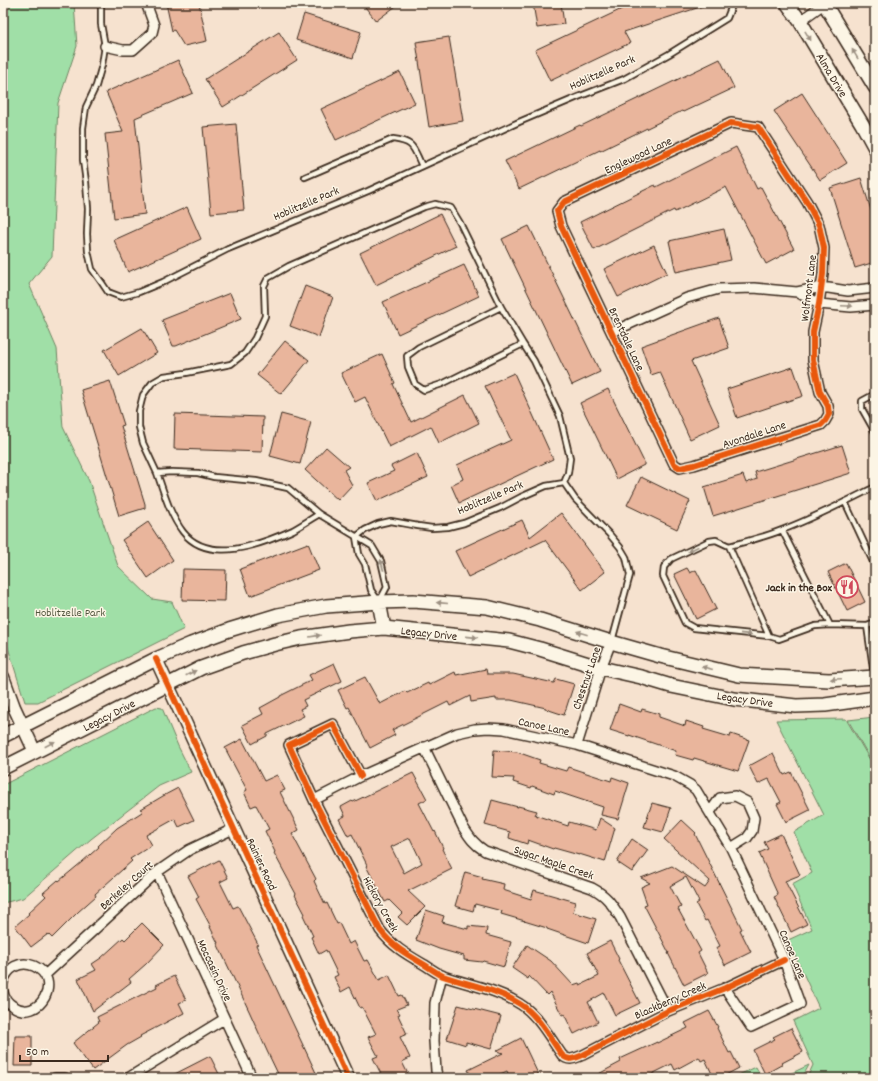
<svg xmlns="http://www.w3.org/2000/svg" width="878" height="1081" viewBox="0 0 878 1081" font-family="Dekko,sans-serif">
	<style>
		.green { fill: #a0dfa7; stroke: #6e8462 }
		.building { fill: #e9b59c; stroke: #3b2a1e; fill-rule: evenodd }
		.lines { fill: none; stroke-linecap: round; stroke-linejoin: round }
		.service-casing { stroke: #3b2a1e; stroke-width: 8 }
		.minor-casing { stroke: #3b2a1e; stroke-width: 12 }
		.tertiary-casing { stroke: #3b2a1e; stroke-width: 15 }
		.secondary-casing { stroke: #3b2a1e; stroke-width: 16 }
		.service { stroke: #fcf5e5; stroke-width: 4.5 }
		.minor { stroke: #fcf5e5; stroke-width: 9 }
		.tertiary { stroke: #fcf5e5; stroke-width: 12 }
		.secondary { stroke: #fcf5e5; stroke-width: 13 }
		.cycleway-casing { stroke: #fcf5e5; stroke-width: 8 }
		.cycleway { stroke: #e8590c; stroke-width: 6 }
		.oneway { fill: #9c9082 }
		.labels { text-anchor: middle; stroke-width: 3; stroke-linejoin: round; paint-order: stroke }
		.street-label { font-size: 12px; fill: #3b2a1e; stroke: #fcf5e5 }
		.poi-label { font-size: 12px; font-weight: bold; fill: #3b2a1e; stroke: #fcf5e5; text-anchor: end }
		.park-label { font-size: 12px; fill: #545740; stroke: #fcf5e5 }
	</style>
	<rect width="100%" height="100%" fill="#f6e2cf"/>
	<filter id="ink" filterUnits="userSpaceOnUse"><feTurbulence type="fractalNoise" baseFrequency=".025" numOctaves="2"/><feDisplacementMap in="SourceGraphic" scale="8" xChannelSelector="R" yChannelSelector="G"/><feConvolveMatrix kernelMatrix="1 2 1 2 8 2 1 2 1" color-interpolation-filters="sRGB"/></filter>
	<g filter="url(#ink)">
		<path class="green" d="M3 3H74L77 46 58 103 52 256 29 284 57 349 63 427 89 481 118 566 152 599 172 602 184 629 38 702H25L5 638 3 621Z
			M156 707 162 708 178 746 191 772 159 786 91 839 23 898 3 903V785Z
			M875 717V767L848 720Z
			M846 719 873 765 875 772V1061L872 1078H807L813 1065 793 1021 819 1008 788 940 812 929 792 884 812 873 794 832 824 815 776 720Z
			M809 1065 802 1078H781Z
			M756 1067 762 1078H732Z"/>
		<path class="building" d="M166 3H199L207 41 184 46 174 30 172 31Z
			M362 3H400L376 21Z
			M533 3H561L564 24 537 28Z
			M624 3H706V5L624 32 630 43 550 81 535 50 626 7Z
			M304 14 361 32 353 58 296 40Z
			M279 32 297 60 223 107 205 79Z
			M449 37 463 121 429 127 416 42Z
			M720 59 734 88 683 112 682 111 600 151V150L519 189 505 161 580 125 581 126Z
			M178 60 193 93 135 118 145 214 114 218 105 134 123 132 106 92Z
			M400 72 415 103 336 140 321 109Z
			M802 93 847 163 820 180 774 111Z
			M236 124 244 210 211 213 203 127Z
			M736 147 757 189 761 187 794 249 766 264 726 187 675 212 674 210 594 250 580 222 655 185 656 187Z
			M861 178 875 223V262L855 268 830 188Z
			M187 207 201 239 128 272 114 240Z
			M440 214 456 246 376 285 360 253Z
			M529 226 600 372 572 385 502 239Z
			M724 229 731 260 676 272 669 241Z
			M654 245 667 273 618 297 604 269Z
			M464 265 479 296 398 334 383 302Z
			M305 286 333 297 319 337 290 326Z
			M230 293 241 319 176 346H173L162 320Z
			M719 318 729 348 691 361 720 425 690 439 660 372 651 375 641 346Z
			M142 328 157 353 119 376 104 350Z
			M285 341 309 360 281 394 257 375Z
			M382 354 395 383 393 384 411 422 465 395 479 423 439 443 431 426 389 447 365 397 355 402 341 373Z
			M793 367 803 396 737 418 727 389Z
			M514 373 553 459 459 503 451 485 463 479 457 465 511 440 485 386Z
			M110 381 124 425 121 426 145 504V508L119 516 81 390Z
			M608 389 644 462V465L617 479 580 403Z
			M175 414 263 417 262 452 174 449Z
			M281 414 311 422 300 464 270 456Z
			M842 445 851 473 713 516 704 487 743 475 746 483 757 479 755 472Z
			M326 447 349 467 344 470 352 485 338 500 305 470Z
			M417 453 428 477 377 501 368 483 394 471 391 466Z
			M641 477 690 501 677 529 627 505Z
			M561 513 605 572 582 590 545 540 468 577 455 551 522 520 530 537Z
			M148 522 173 560 148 578 122 540Z
			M308 543 319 570 250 596 240 569Z
			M846 563 865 602 847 611 828 572Z
			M687 568 690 573 696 570 716 609 696 619 674 574Z
			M183 569 226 570 225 601 182 600Z
			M334 663 342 681 303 700 306 706 300 709 304 716 267 734V736L252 744 242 725 263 714 260 708 280 697V696L312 680 309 675Z
			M486 669 487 674H513L554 683 556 679 574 684 564 715 546 709V708L511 700H496V698L471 702 470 696 450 706 448 702 392 730 395 735 370 748 349 707 347 708 338 690 365 677 380 704 405 691 407 693 428 683 429 685 455 672 456 675Z
			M619 704 641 712 642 709 659 714V717L685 726 686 721 704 727 703 729 730 737 731 734 749 740 738 771 694 758 693 760 675 755 676 751 629 735V736L610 730Z
			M242 739 264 781 277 775 285 790 280 792 299 830 292 834 316 879 314 881 325 904 327 903 337 924 339 923 349 944 354 941 364 961 368 960 379 980 389 975 399 996 402 995 407 1005 397 1009 400 1014 398 1015 407 1034 400 1037 410 1058 402 1062 410 1078H383L373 1058 378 1056 368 1037 376 1034 362 1007 360 1008 350 987 341 992 334 977 338 975 326 950 319 954 311 937 313 936 303 915 305 914 295 895 296 894 274 853 275 852 265 831 269 829 256 805 251 807 244 792 247 790 225 748Z
			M494 750 517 752 540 760 539 763 566 771 568 767 611 781 612 777 629 783 618 819 601 815 603 807 555 791 554 794 532 786 531 788 513 782 514 778 492 777Z
			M773 753 784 775 791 772 810 810 786 822 777 804 781 802 769 779 758 784 749 766Z
			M413 773 427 799 419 803 434 832 435 831 443 848 442 849 452 869 408 891 425 907 407 925 398 917 402 913 389 900 385 902 366 866 367 865 352 834 348 836 339 819 345 816 341 807 352 801 353 802 374 792ZM410 838 422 863 404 873 391 847Z
			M178 788 194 820 179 827 175 819 146 835 152 845 130 859 132 861 95 894 96 896 78 912 52 938 48 934 31 947 15 926 29 914 28 913 46 896 43 893 58 880 59 881 82 862 99 847 98 846 117 828 142 812 141 809 163 796Z
			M492 800 518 807V806L537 811 535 815 568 826 569 822 596 830 600 818 615 828 605 862 579 854V855L554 848 553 849 528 840 527 844 509 838 510 832 485 825Z
			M652 803 671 808 663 832 644 827Z
			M682 820 696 833 695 834 742 929 740 930 751 952 725 965 716 948 720 946 707 920 705 921 696 904 699 902 686 877 670 886 681 907 678 909 701 951 698 953 708 973 684 985 668 953H669L644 905 647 904 641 887 650 883 641 878 672 866 705 888 710 881 664 839Z
			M781 834 800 875 785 881 807 924 791 932 774 897 778 895 759 853 768 849 764 842Z
			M632 839 648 850 632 872 617 862Z
			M219 860 228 878 220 882 233 908 238 906 258 944 256 945 317 1075 311 1078H280L267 1051 250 1013 217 943H218L210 927H211L196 899 199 897 188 876Z
			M465 872 483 877 482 879 504 884 503 890 531 899 534 890 576 902 573 912 596 919 588 943 547 929V928L524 921H525L501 914 502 911 475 904 473 911 455 906Z
			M426 910 444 916 442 922 468 929V926L487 928 486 935 511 942 504 967 483 961 482 962 464 960V956L439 949 416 940Z
			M142 923 164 945 146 964 129 979 131 982 93 1011 78 979 96 970 92 964 101 958 123 938 125 940Z
			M610 941 619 959 618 960 640 1003 615 1015 604 993 588 1002 598 1022 574 1034 564 1014 562 1015 550 992 547 995 529 976 528 979 512 968 527 945 551 961 573 985 579 983 580 985 599 976 587 953Z
			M174 976 186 1000 179 1003 184 1013 140 1036 141 1037 127 1045 93 1070 73 1043 99 1022 97 1017 157 987 156 985Z
			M458 1005 501 1016 491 1049 466 1042V1045L447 1039Z
			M709 1011 718 1027 717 1028 729 1053 731 1052 739 1068 720 1078H714L705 1059 701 1061 699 1057 675 1070 672 1064 644 1078H591L621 1062 620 1059 657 1042V1043L688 1028 685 1023Z
			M791 1028 803 1052 782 1063 783 1064 765 1074 753 1050 775 1039 773 1037Z
			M15 1036H32V1066H14Z
			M521 1038 540 1078H510L507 1071 491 1078H472L468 1070 503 1053 496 1051Z
			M210 1056 221 1078H167Z"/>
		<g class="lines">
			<g class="service-casing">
				<path id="service" d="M101 3V24L105 46 102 65 96 86 86 107 83 128V160L86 182 88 209 87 234 88 251 92 269 102 283 108 292 121 297 139 292 163 282 228 249 368 191 519 122 578 97 624 79 669 54 727 18 733 3
					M305 177 393 139C415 142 413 148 422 166
					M501 307 419 347 407 356 408 367 415 384 424 390 442 384 523 344
					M875 394 862 401V409L875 432
					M157 473C164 493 170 515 183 532 209 565 262 544 293 530 302 525 311 519 319 514
					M845 502 875 566
					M782 530 830 625
					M356 537 359 554 365 564 371 590 379 602 387 587 381 561 372 546 319 514 288 488 256 481 214 477 198 473 172 472 157 473 143 443 139 427V411L143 395 152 383 164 376 186 373 231 364 245 353 255 338 265 316 264 286 268 278 289 266 424 207 435 204 451 208 460 223 501 307 523 344 534 361 560 416 570 458 568 473 564 483
					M356 537 365 530 378 524 391 521 418 526 432 528 448 527 464 523 500 508 521 497 546 486 564 483 575 499 610 535 620 547 626 557 630 575 612 641
					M729 546 716 540 709 541 671 559 664 567 663 576 685 623 694 628 769 636
					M867 626 875 623
					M874 675 867 626 830 625 815 626 779 639 769 636 729 546C747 541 765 537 782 530 814 518 845 502 875 487"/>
			</g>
			<g class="minor-casing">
				<path id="minor" d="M800 21 825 3
					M105 46 123 50H133L152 33 154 25 146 3
					M731 123 758 127 807 202 819 225 824 248 823 274 819 304 813 332V360L820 392 828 406 829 414 825 421 821 425 694 465 680 468 674 464 561 226 557 211 564 202Z
					M797 292 819 304 851 307 875 305
					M612 332 687 298 719 289 754 288 797 292 822 287 848 291 875 288
					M577 745 601 668 611 642
					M424 747 463 827C470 838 474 844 485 851L592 888C607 896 611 903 620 917L668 1011
					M361 776 333 724 289 745 314 800 380 930C393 947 406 954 425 965 431 969 437 973 443 976 469 985 497 989 520 1004 538 1015 550 1038 562 1055 569 1062 575 1058 583 1055L668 1011 725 988 784 960
					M314 800 361 776 457 733 475 729 488 728 504 729 577 745 674 776 690 785 696 790 731 848 784 960 800 1004 751 1027 725 988
					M710 812 720 798 735 796 747 802 754 818 752 831 747 838 731 848
					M157 872 252 1078
					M45 975 157 872 189 850 233 829
					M3 982C7 968 20 960 34 966 64 979 39 1024 13 1006 8 1003 4 998 3 992
					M55 1078H65
					M128 1078 224 1019
					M438 1078 436 1071 434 1041 435 1003 442 975"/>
			</g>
			<g class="tertiary-casing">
				<path id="tertiary" d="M156 659 348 1078
					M3 677 14 707 35 752"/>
			</g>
			<g class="secondary-casing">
				<path id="secondary" d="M787 3 800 21 862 124 875 148
					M824 3 875 87
					M379 602 384 628
					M3 736 156 659 191 644 229 630 278 615 326 606 379 602 413 601 487 607 540 620 611 642 660 656 739 675 829 680 875 677
					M3 768 201 668 243 653 275 644 301 638 349 631 384 628 509 641 540 649 601 668 641 677 671 686 734 699 796 706 825 705 875 698"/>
			</g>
			<use href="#service" class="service"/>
			<use href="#minor" class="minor"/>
			<use href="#tertiary" class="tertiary"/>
			<use href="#secondary" class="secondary"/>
			<g class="cycleway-casing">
				<path id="cycleway" d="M731 123 758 127 807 202 819 225 824 248 823 274 819 304 813 332V360L820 392 828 406 829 414 825 421 821 425 694 465 680 468 674 464 561 226 557 211 564 202Z
					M156 659 348 1078
					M361 776 333 724 289 745 314 800 380 930C393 947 406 954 425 965 431 969 437 973 443 976 469 985 497 989 520 1004 538 1015 550 1038 562 1055 569 1062 575 1058 583 1055L668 1011 725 988 784 960"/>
			</g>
			<use href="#cycleway" class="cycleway"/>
		</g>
		<defs><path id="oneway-solid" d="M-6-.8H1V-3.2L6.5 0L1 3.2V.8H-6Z"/></defs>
		<g class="oneway">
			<use href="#oneway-solid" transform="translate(808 36) rotate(59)"/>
			<use href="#oneway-solid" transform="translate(855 54) rotate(-121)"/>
			<use href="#oneway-solid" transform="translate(847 306) rotate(3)"/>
			<use href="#oneway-solid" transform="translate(693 549) rotate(154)"/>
			<use href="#oneway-solid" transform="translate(382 565) rotate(-105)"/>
			<use href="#oneway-solid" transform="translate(442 603) rotate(-175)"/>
			<use href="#oneway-solid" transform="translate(582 633) rotate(-162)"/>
			<use href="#oneway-solid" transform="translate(746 634) rotate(6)"/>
			<use href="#oneway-solid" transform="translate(315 636) rotate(-9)"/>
			<use href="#oneway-solid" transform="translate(472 637) rotate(6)"/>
			<use href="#oneway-solid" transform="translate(707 668) rotate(-166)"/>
			<use href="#oneway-solid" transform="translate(191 673) rotate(-27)"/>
			<use href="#oneway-solid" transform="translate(836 679) rotate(177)"/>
			<use href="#oneway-solid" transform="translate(50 744) rotate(-27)"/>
		</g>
	</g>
	<defs>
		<g id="restaurant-ring" transform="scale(1.15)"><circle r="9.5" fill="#fcf5e5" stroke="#d1495b" stroke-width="1.5"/><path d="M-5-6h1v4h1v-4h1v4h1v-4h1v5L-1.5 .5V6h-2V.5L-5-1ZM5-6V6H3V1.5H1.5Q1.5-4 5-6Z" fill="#d1495b"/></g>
	</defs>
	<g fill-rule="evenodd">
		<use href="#restaurant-ring" x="847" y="587"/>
	</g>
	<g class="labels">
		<g class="street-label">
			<text transform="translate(602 72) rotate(-24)" y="4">Hoblitzelle Park</text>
			<text transform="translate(832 75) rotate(59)" y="4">Alma Drive</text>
			<text transform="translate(638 155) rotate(-25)" y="4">Englewood Lane</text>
			<text transform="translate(306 203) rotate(-23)" y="4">Hoblitzelle Park</text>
			<text transform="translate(808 288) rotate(-83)" y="4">Wolfmont Lane</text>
			<text transform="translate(627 339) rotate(65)" y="4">Brentdale Lane</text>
			<text transform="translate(754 434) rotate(-18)" y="4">Avondale Lane</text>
			<text transform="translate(490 497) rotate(-23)" y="4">Hoblitzelle Park</text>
			<text transform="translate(429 633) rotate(6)" y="4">Legacy Drive</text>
			<text transform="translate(586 678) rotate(-71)" y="4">Chestnut Lane</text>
			<text transform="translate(745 699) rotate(8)" y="4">Legacy Drive</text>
			<text transform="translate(109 715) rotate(-27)" y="4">Legacy Drive</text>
			<text transform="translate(544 726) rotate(12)" y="4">Canoe Lane</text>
			<text transform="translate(554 862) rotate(19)" y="4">Sugar Maple Creek</text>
			<text transform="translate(262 864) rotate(65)" y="4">Rainier Road</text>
			<text transform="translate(126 885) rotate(-42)" y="4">Berkeley Court</text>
			<text transform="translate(381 904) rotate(61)" y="4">Hickory Creek</text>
			<text transform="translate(793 954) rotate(67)" y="4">Canoe Lane</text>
			<text transform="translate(215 970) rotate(65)" y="4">Moccasin Drive</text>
			<text transform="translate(670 1000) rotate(-24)" y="4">Blackberry Creek</text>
		</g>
		<g class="poi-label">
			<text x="832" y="591">Jack in the Box</text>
		</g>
		<g class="park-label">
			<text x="70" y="616">Hoblitzelle Park</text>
		</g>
	</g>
	<rect width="878" height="1081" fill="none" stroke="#fcf5e5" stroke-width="16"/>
	<rect x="8" y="8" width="862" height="1065" fill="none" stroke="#3b2a1e" stroke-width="1.5" filter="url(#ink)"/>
	<path d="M20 1055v6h88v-6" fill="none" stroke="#3b2a1e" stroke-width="2"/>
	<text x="26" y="1055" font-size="12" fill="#3b2a1e" stroke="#fcf5e5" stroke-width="3" paint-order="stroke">50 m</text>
</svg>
